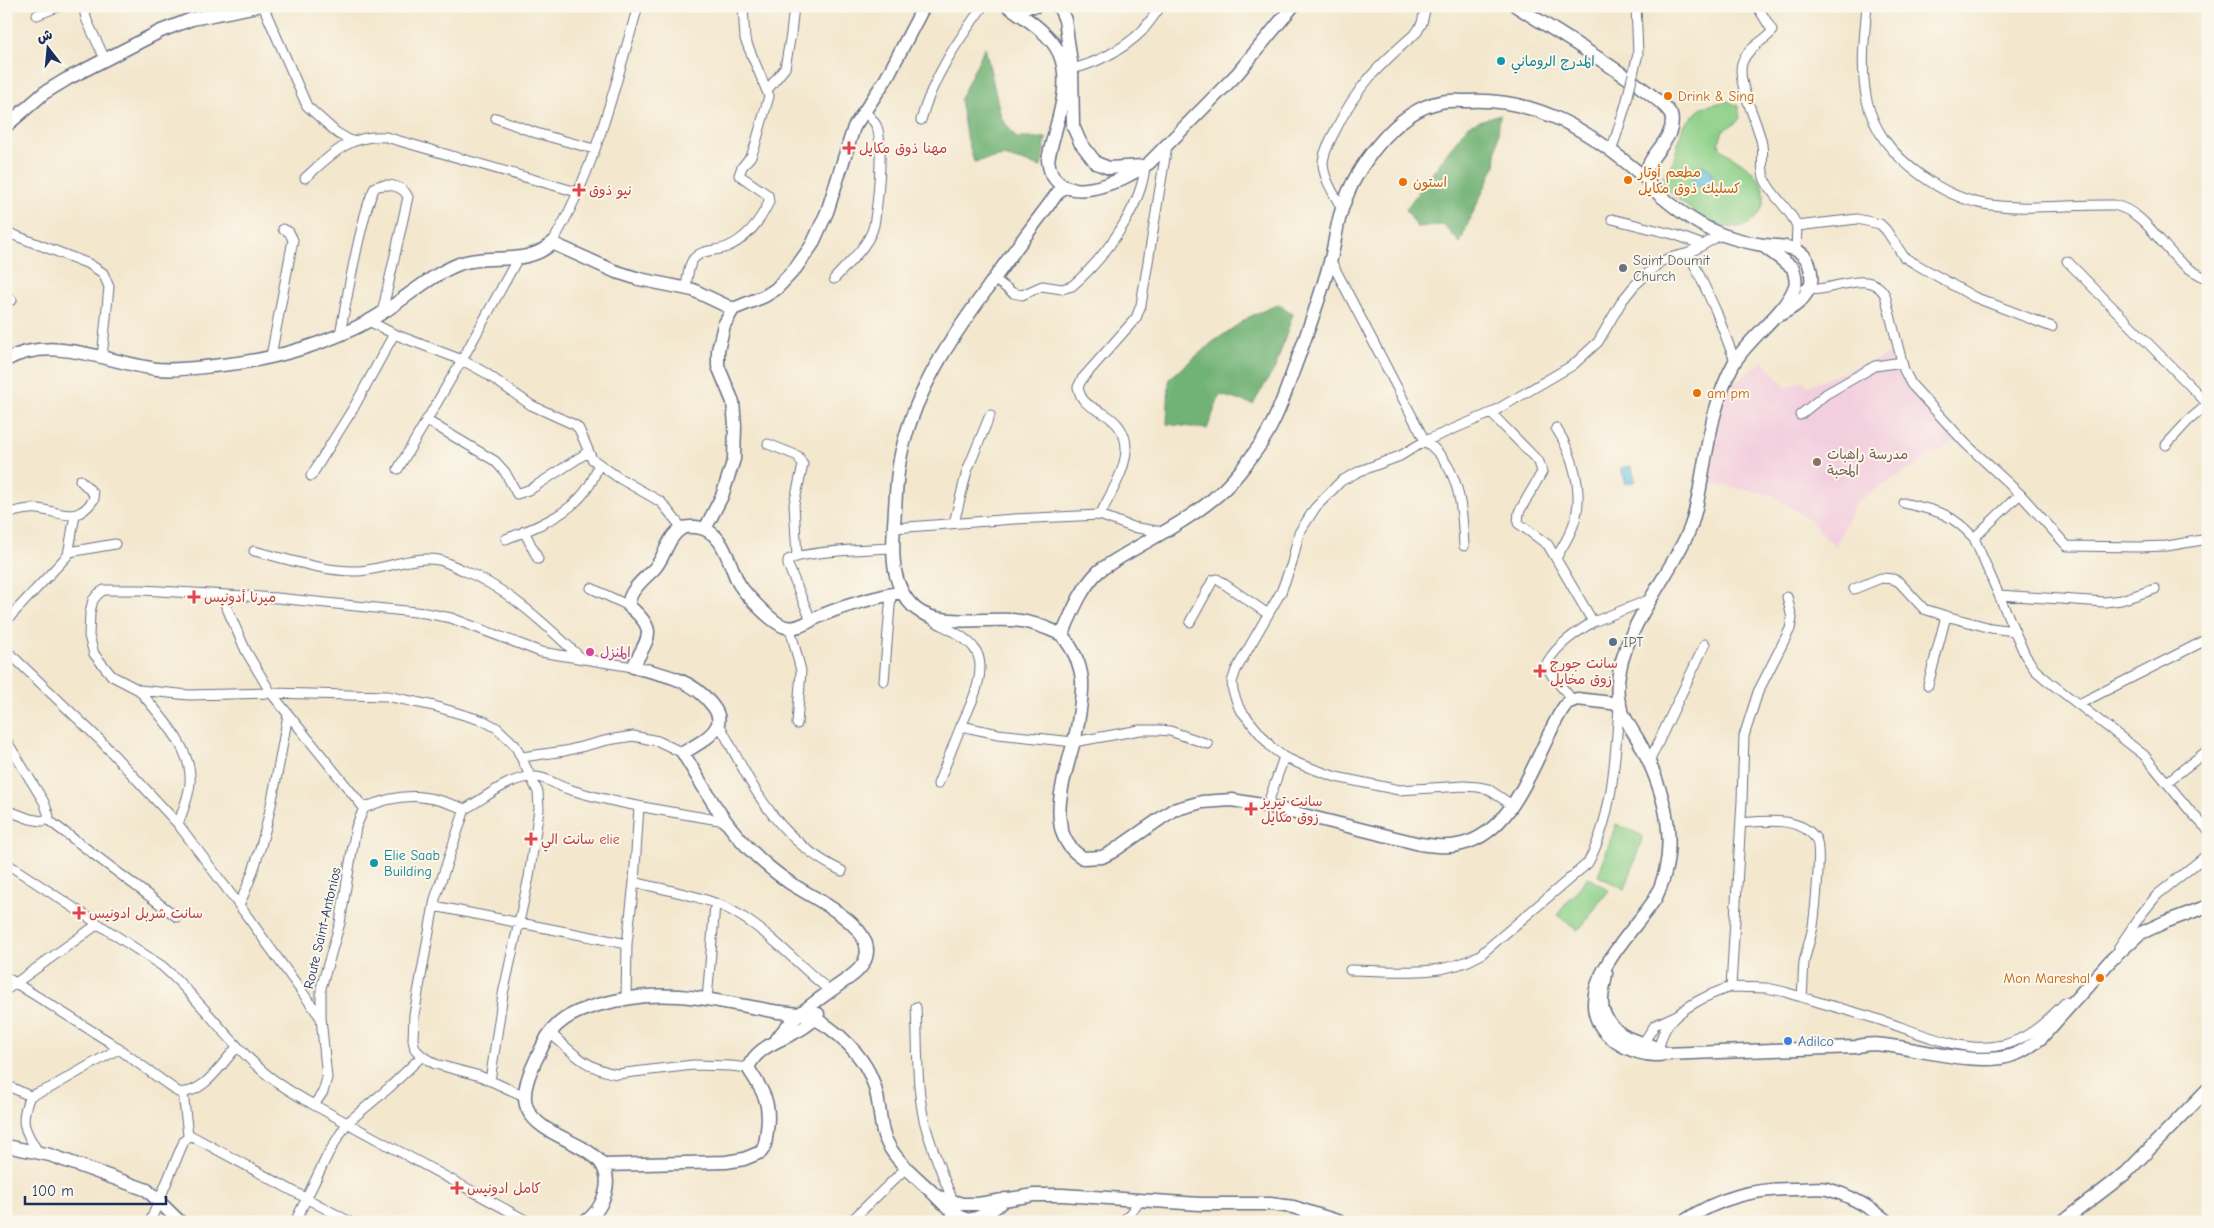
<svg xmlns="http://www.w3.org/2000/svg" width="2214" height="1228" viewBox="0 0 2214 1228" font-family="'Comic Neue','Playpen Sans Arabic',sans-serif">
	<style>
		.built { fill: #f3cfde }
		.green { fill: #8ccf87; stroke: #547f72 }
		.forest { fill: #71b274; stroke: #467069 }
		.water { fill: #62bee0; stroke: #3e769f }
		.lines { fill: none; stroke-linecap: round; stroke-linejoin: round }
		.street-casing { stroke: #676f85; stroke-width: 11 }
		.secondary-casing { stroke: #676f85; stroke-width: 15 }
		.street { stroke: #fff; stroke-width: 9 }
		.secondary { stroke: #fff; stroke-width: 12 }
		.street-bridge-casing { stroke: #676f85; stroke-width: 11; stroke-linecap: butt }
		.street-bridge { stroke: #fff; stroke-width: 9 }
		.culture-dot { fill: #0f9aa8; stroke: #fbf7ec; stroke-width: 2 }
		.food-dot { fill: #e8710a; stroke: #fbf7ec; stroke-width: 2 }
		.health-dot { fill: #e0444e; stroke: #fbf7ec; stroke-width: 2 }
		.worship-dot { fill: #6b7280; stroke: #fbf7ec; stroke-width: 2 }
		.education-dot { fill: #8d6e63; stroke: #fbf7ec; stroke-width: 2 }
		.service-dot { fill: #5c6f8a; stroke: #fbf7ec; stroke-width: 2 }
		.hotel-dot { fill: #d1479c; stroke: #fbf7ec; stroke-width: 2 }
		.shop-dot { fill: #3f7fe0; stroke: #fbf7ec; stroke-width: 2 }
		.labels { text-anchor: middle; stroke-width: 4; stroke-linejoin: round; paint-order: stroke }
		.culture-label { font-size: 14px; fill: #0d838f; stroke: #fbf7ec; text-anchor: start }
		.food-label { font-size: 14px; fill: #c56008; stroke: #fbf7ec; text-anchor: start }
		.health-label { font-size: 14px; fill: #be3a42; stroke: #fbf7ec; text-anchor: start }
		.worship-label { font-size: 14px; fill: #5b616d; stroke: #fbf7ec; text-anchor: start }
		.education-label { font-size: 14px; fill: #785e54; stroke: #fbf7ec; text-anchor: start }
		.service-label { font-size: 14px; fill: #4e5e75; stroke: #fbf7ec; text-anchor: start }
		.hotel-label { font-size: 14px; fill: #b23c85; stroke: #fbf7ec; text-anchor: start }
		.street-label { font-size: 14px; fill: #1b2f5e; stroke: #fbf7ec }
		.shop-label { font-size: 14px; fill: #366cbe; stroke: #fbf7ec; text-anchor: start }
	</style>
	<rect width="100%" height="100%" fill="#fbf7ec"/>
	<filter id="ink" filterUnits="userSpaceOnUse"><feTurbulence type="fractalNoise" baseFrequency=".02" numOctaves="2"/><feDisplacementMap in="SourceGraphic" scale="10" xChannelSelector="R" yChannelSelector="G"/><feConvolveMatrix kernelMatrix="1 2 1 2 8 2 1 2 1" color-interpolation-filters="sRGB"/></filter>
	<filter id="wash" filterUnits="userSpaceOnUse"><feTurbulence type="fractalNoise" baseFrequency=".0096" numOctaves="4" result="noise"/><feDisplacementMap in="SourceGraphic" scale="20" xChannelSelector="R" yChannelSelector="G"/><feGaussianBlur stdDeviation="1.12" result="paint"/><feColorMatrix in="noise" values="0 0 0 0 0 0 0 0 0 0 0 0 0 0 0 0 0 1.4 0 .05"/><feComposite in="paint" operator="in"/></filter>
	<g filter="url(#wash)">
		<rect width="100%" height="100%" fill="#f3e7cd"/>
		<path class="built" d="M1892 353 1901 378 1956 441 1856 502 1835 547 1808 518 1772 495 1709 483 1723 403 1734 383 1764 361 1787 388 1802 380 1808 386Z"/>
		<path class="green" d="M1032 12C1043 20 1060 28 1062 43 1046 42 1039 24 1032 12Z
			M1728 101 1738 106 1740 118 1736 123 1723 130 1719 143 1721 149C1733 158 1747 164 1757 177 1777 203 1752 235 1723 226 1697 218 1679 200 1659 182L1673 162 1683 126 1702 107Z
			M1616 824 1643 836 1625 889 1598 876Z
			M1588 877 1609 890 1578 931 1557 915Z"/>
		<path class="forest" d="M985 47 1001 117 1016 138H1046L1041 167 1004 156 974 162 966 134 960 99Z
			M1500 114 1495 166 1469 221 1460 243 1444 225 1417 227 1406 209 1468 125Z
			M1279 304 1293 314 1275 368 1253 404 1220 395 1207 429 1167 424 1169 379 1213 342 1249 317Z"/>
		<path class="water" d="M1692 176a10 10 0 1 1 20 0a10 10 0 1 1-20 0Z
			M1631 466 1636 481 1626 484 1621 468Z"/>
	</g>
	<g filter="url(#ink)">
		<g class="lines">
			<g class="street-casing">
				<path id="street" d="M83 6 87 21 105 59
					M263 6 307 106 337 133 351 141
					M1757 6 1772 30 1771 33C1760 43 1747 49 1742 63 1736 84 1759 123 1762 145 1764 157 1760 168 1765 180 1771 194 1786 206 1794 220L1797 226 1796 250
					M1867 6C1860 80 1856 129 1922 176 1940 189 1962 200 1984 204 2025 211 2072 204 2114 205 2144 212 2157 240 2178 260 2187 268 2197 274 2208 279
					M37 15 60 6
					M1067 70C1093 65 1123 50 1142 31 1149 23 1155 14 1161 6
					M1633 74 1638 54 1636 6
					M768 89 785 68 791 34 794 6
					M496 118 536 133 594 149
					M921 120C933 77 957 42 983 6
					M1612 149 1626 104
					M305 178C331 155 349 134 386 137L577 192
					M1342 209C1335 195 1324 180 1323 164 1323 153 1330 141 1335 131 1357 86 1379 65 1417 32L1422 23 1426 6
					M1612 219 1676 235 1703 245
					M1797 226 1857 219 1880 224 1886 230 1904 257 1914 263 1974 297 2052 327
					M6 232 89 264 103 273 109 287 102 358
					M552 243C595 171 615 86 638 6
					M1689 253 1716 311 1735 361
					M1331 261 1425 441 1491 413 1539 462 1542 472 1519 512 1518 523 1548 545 1593 622 1651 599
					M2067 261 2208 404 2188 421 2166 445
					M834 279C848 263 869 246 874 225 878 202 883 152 878 130 876 122 870 117 864 111
					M994 279 1013 293 1022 295 1042 286 1062 289 1072 286C1103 260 1142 207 1145 166
					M686 288C687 280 688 268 692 261 701 248 715 252 727 247 746 239 760 221 769 202L768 195 739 175 742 167 751 156 755 146 769 96 745 39 743 6
					M1805 289C1830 294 1869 266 1885 295L1904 370 1911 384 1966 444 2020 494 2067 546 2139 547 2167 546 2208 539
					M6 297 12 300
					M369 321 394 334 462 360 484 372 531 405 575 425 579 429 592 459 619 478 661 502 682 528
					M340 334C347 298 353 262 362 227 365 214 369 199 375 187 386 183 403 185 408 197L382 313
					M271 356 293 240 289 232 283 229
					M1491 413 1573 365 1598 342 1622 301 1634 286 1660 262 1669 258 1689 253 1722 234
					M1800 415 1826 394 1875 366 1902 362
					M426 420 495 461 505 472 517 494 531 489 588 452
					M1556 428C1572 452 1584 491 1575 520 1571 534 1563 546 1556 558
					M768 444 798 456 803 465 794 504 797 557
					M398 469 462 360 518 258
					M311 476 354 407 394 334
					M2020 494 1974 538 2025 655 2035 670 2048 681 2144 755 2191 812 2208 830
					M1904 503C1937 511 1950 512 1974 538
					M6 514C17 511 27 508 38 509 63 512 76 525 94 499L93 493 80 480
					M1100 515C1116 482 1148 439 1103 413 1090 406 1081 403 1078 387L1082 379 1136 318 1141 305 1167 145
					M954 523 967 471 990 415
					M894 528 1014 519 1100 515 1132 527 1163 532
					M524 531 538 559
					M506 539C544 524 587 508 598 465
					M1464 546C1462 506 1460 466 1425 441L1400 456 1360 471 1341 481 1315 508 1299 533 1292 563 1281 592 1236 670 1232 682 1233 691 1239 708 1271 747 1284 757 1302 765 1336 777 1399 790 1464 786 1478 787 1488 789 1512 805
					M254 551C287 559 322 571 355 571 383 571 410 555 439 560 447 562 455 567 463 570 510 590 546 625 582 659
					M69 552 115 544
					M591 588 629 606
					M1854 589 1881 578 1893 579 1899 582 1924 609 1946 616
					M221 595 246 651 271 693 364 808
					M1999 595 2105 602 2121 600 2155 589
					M811 620 788 565V560C804 551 871 549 893 548
					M933 620C946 628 965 636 974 648 990 668 970 707 961 726L998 734 1074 742 1140 730H1159L1170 731 1208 744
					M6 621 68 555 75 515
					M1190 622 1213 580 1217 579 1268 614
					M790 628 801 671 797 724
					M6 650 100 740 178 824 239 905 321 1018
					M884 681 891 594
					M1928 685 1946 616 1991 628 2014 631
					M139 690C159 715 193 748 190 783 189 797 183 810 178 824
					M1572 700C1565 689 1547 674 1547 663 1557 645 1575 633 1593 622
					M2079 704 2208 639
					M718 722C752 785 774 838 842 871
					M6 740 44 802 49 816 47 819 42 821 30 819 6 810
					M522 757 565 751 608 740 633 736 658 741 683 753
					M1649 762 1705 644
					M2167 782 2208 750
					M938 784 961 726
					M1267 806 1284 757
					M465 809 435 899 414 1015 413 1040 415 1049 422 1056 435 1064 480 1076 524 1096
					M47 819 177 917
					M1741 823C1764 821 1801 816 1816 839 1822 847 1815 912 1813 926 1811 938 1806 951 1804 963 1803 974 1803 986 1802 997
					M6 863 162 966C197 996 223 1035 257 1066 274 1082 294 1094 314 1105
					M634 882C665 890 710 897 736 913 772 934 798 965 830 991
					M239 905C267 847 276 778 288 715
					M434 906 627 944 634 882 639 807
					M2119 947 2140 916 2157 895 2208 854
					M1350 970C1393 970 1441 978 1480 955L1588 863C1613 816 1615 760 1619 707
					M6 977 108 1041 178 1092C203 1096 222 1063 237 1047
					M1731 987 1767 988 1785 992C1816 1002 1848 1010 1880 1020 1915 1031 1961 1053 1997 1046 2026 1042 2047 1021 2066 1002
					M6 990 98 924
					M626 998 627 944
					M707 1000 715 904
					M916 1007C918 1044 916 1084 924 1120 931 1148 942 1174 953 1201
					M549 1032C572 1052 586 1069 617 1074L693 1065 731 1066 748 1068
					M1641 1046 1655 1025 1677 1015
					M1657 1054C1660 1045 1661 1036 1666 1028 1677 1009 1711 993 1731 987L1742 801 1744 736 1758 692 1790 629 1792 618 1787 597
					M490 1081 503 994 529 877 539 809 538 792 515 745 497 728 484 721 434 706 387 696 271 693 189 695 139 690 112 676 94 654 89 636 90 612 93 600 98 594 104 590H142L277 598 425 613 451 618 541 652 633 667
					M6 1085 30 1096 50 1088 118 1049
					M183 1093 188 1135
					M30 1096C19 1122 24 1129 38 1152
					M150 1222 184 1141 190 1135 350 1222
					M295 1222 328 1154 347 1123 390 1087 422 1056
					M529 1222 314 1105 323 1092 327 1078 321 1018V988L340 923 356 827 364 808C403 791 426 794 465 809 485 798 505 780 529 777 544 775 555 785 568 789 619 805 672 812 725 821
					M850 1222 906 1168
					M1123 1222 1141 1200"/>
			</g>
			<g class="secondary-casing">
				<path id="secondary" d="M1008 6C1025 18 1050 33 1059 53 1074 86 1054 127 1048 160 1054 213 1123 182 1149 163L1237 74 1293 6
					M1026 6H1036
					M1059 6 1065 20 1072 69 1073 126 1080 142 1096 163 1109 168 1143 166
					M1516 6C1539 21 1666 97 1671 115 1679 145 1629 162 1653 189 1672 206 1698 226 1723 235 1735 239 1750 243 1763 245 1781 247 1801 244 1809 264 1811 270 1812 276 1811 283 1806 300 1792 309 1777 316
					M6 126 44 93 67 79 161 31 192 19 257 6
					M1062 187C1036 222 1009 257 984 293 950 340 917 389 903 446 896 472 896 498 894 525 892 554 891 588 916 609 938 627 984 618 1012 620 1030 621 1046 627 1062 635 1072 613 1081 588 1099 571 1136 545 1178 528 1213 499 1232 484 1248 462 1262 442 1276 420 1285 394 1294 369 1307 334 1320 298 1330 262 1335 245 1336 226 1342 209 1355 168 1396 110 1441 102 1450 100 1461 101 1470 101 1540 98 1594 134 1645 178
					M1762 245 1793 268C1794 273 1797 281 1795 286 1786 313 1749 337 1734 363 1715 398 1709 437 1702 476 1699 494 1696 514 1689 531 1671 571 1642 606 1626 648 1620 664 1615 687 1619 703 1623 719 1635 733 1642 747 1666 795 1681 848 1655 899 1630 937 1559 999 1615 1041 1628 1050 1649 1058 1665 1054L1856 1047C1869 1042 1885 1045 1898 1047 1930 1052 1983 1066 2013 1055 2024 1052 2033 1044 2042 1037L2110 961 2139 934 2165 922 2208 906
					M6 360C53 334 109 363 157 369 179 371 201 367 222 365 274 360 338 341 382 313 407 297 431 275 459 264 489 253 527 267 552 243L614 271 639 279 693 290 733 309
					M705 529 722 496 734 459 735 426 733 402 718 366V350L724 325 733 309 765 296 776 289 795 269 812 245 827 212 854 127 886 79 924 6
					M1062 635C1073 649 1080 662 1082 680 1083 694 1078 727 1074 741 1065 777 1042 834 1083 858L1102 857 1112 852 1173 810 1202 802 1232 800 1267 806 1420 844C1434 846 1448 848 1462 844 1507 833 1527 780 1545 743 1551 730 1558 714 1567 703L1577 699 1620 704
					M1606 973C1605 982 1602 991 1602 1000 1601 1018 1617 1035 1633 1040 1645 1044 1656 1046 1665 1054
					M777 1039C791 1018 815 1002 836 987 845 980 859 973 864 962 882 928 811 897 790 883 773 871 756 857 742 841 718 815 701 782 683 753 694 746 711 738 717 726 721 718 717 711 712 705 693 679 662 674 633 667 648 637 659 631 629 606 627 592 645 578 654 569 665 558 667 537 681 529 685 526 691 527 696 527 724 530 728 563 739 584 746 595 774 625 786 627 797 630 809 621 818 617 844 605 873 598 901 592
					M6 1146 50 1155 147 1190 180 1222
					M603 1165 726 1162 744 1159 761 1152C766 1146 766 1138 767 1130 771 1102 763 1091 748 1068 760 1038 801 1039 818 1014
					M936 1196 962 1204H978L1034 1195H1062L1200 1204H1270L1293 1207 1340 1222
					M584 1222C595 1216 601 1206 605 1194 620 1142 543 1145 527 1108 519 1089 535 1062 543 1045 554 1021 573 1012 598 1005 614 1001 631 997 648 996 689 993 732 1004 773 1011 784 1013 797 1013 808 1016 822 1021 839 1034 849 1045 867 1064 876 1082 879 1108 881 1118 881 1129 885 1138 894 1160 914 1175 931 1191 942 1202 953 1215 968 1220 981 1218 995 1209 1005 1199
					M1683 1222C1719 1197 1756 1188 1800 1189 1808 1189 1819 1187 1827 1189 1849 1195 1871 1208 1888 1222
					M2062 1222 2126 1173 2208 1089"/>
			</g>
			<use href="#street" class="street"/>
			<use href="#secondary" class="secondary"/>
			<g class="street-bridge-casing">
				<path id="street-bridge" d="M1626 104 1633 74"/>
			</g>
			<use href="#street-bridge" class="street-bridge"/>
		</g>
	</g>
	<g class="culture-dot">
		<circle cx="1501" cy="61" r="5"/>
		<circle cx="374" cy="863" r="5"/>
	</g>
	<g class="food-dot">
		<circle cx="1668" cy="96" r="5"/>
		<circle cx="1628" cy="180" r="5"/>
		<circle cx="1403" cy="182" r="5"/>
		<circle cx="1697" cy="393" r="5"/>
		<circle cx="2100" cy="978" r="5"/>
	</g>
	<g class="health-dot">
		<path d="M846.5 140.5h5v5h5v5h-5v5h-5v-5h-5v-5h5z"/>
		<path d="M576.5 182.5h5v5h5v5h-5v5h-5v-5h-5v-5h5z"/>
		<path d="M191.5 589.5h5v5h5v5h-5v5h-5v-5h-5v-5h5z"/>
		<path d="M1537.5 663.5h5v5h5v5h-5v5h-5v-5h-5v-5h5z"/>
		<path d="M1248.5 801.5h5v5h5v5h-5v5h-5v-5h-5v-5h5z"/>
		<path d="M528.5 831.5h5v5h5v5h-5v5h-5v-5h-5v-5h5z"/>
		<path d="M76.5 905.5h5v5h5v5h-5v5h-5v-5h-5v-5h5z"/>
		<path d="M454.5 1180.5h5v5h5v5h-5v5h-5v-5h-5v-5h5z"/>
	</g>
	<circle class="worship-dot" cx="1623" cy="268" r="5"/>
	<circle class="education-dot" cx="1817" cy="462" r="5"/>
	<circle class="service-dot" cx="1613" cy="642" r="5"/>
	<circle class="hotel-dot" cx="590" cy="652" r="5"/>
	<circle class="shop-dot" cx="1788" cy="1041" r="5"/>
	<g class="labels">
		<g class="culture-label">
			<text x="1511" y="66">المدرج الروماني</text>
			<text x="384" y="860">Elie Saab<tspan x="384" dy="16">Building</tspan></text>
		</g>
		<g class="food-label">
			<text x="1678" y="101">Drink &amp; Sing</text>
			<text x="1638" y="177">مطعم أوتار<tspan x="1638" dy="16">كسليك ذوق مكايل</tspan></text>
			<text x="1413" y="187">استون</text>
			<text x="1707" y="398">am pm</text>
			<text x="2090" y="983" text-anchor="end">Mon Mareshal</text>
		</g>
		<g class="health-label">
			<text x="859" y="153">مهنا ذوق مكايل</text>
			<text x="589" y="195">نيو ذوق</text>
			<text x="204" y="602">ميرنا أدونيس</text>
			<text x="1550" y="668">سانت جورج<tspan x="1550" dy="16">زوق مخايل</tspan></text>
			<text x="1261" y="806">سانت تيريز<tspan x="1261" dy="16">زوق مكايل</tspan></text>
			<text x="541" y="844">سانت الي elie</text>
			<text x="89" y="918">سانت شربل ادونيس</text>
			<text x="467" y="1193">كامل ادونيس</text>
		</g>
		<g class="worship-label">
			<text x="1633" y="265">Saint Doumit<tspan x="1633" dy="16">Church</tspan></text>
		</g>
		<g class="education-label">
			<text x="1827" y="459">مدرسة راهبات<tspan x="1827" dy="16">المحبة</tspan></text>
		</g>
		<g class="service-label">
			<text x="1623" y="647">IPT</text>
		</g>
		<g class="hotel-label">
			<text x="600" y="657">المنزل</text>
		</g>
		<g class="street-label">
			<text transform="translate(322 928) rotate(-77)" y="5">Route Saint-Antonios</text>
		</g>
		<g class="shop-label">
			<text x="1798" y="1046">Adilco</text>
		</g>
	</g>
	<rect width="2214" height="1228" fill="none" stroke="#fbf7ec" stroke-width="25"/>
	<g transform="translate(48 48) rotate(344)" stroke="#fbf7ec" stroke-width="4" paint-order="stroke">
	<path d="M0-4L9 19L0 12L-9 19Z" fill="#1b2f5e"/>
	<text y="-8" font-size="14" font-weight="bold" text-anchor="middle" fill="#1b2f5e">ش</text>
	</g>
	<path d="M25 1196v8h141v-8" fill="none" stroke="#1b2f5e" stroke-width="2.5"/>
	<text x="32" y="1196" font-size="15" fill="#1b2f5e" stroke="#fbf7ec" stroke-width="4" paint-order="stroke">100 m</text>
</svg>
